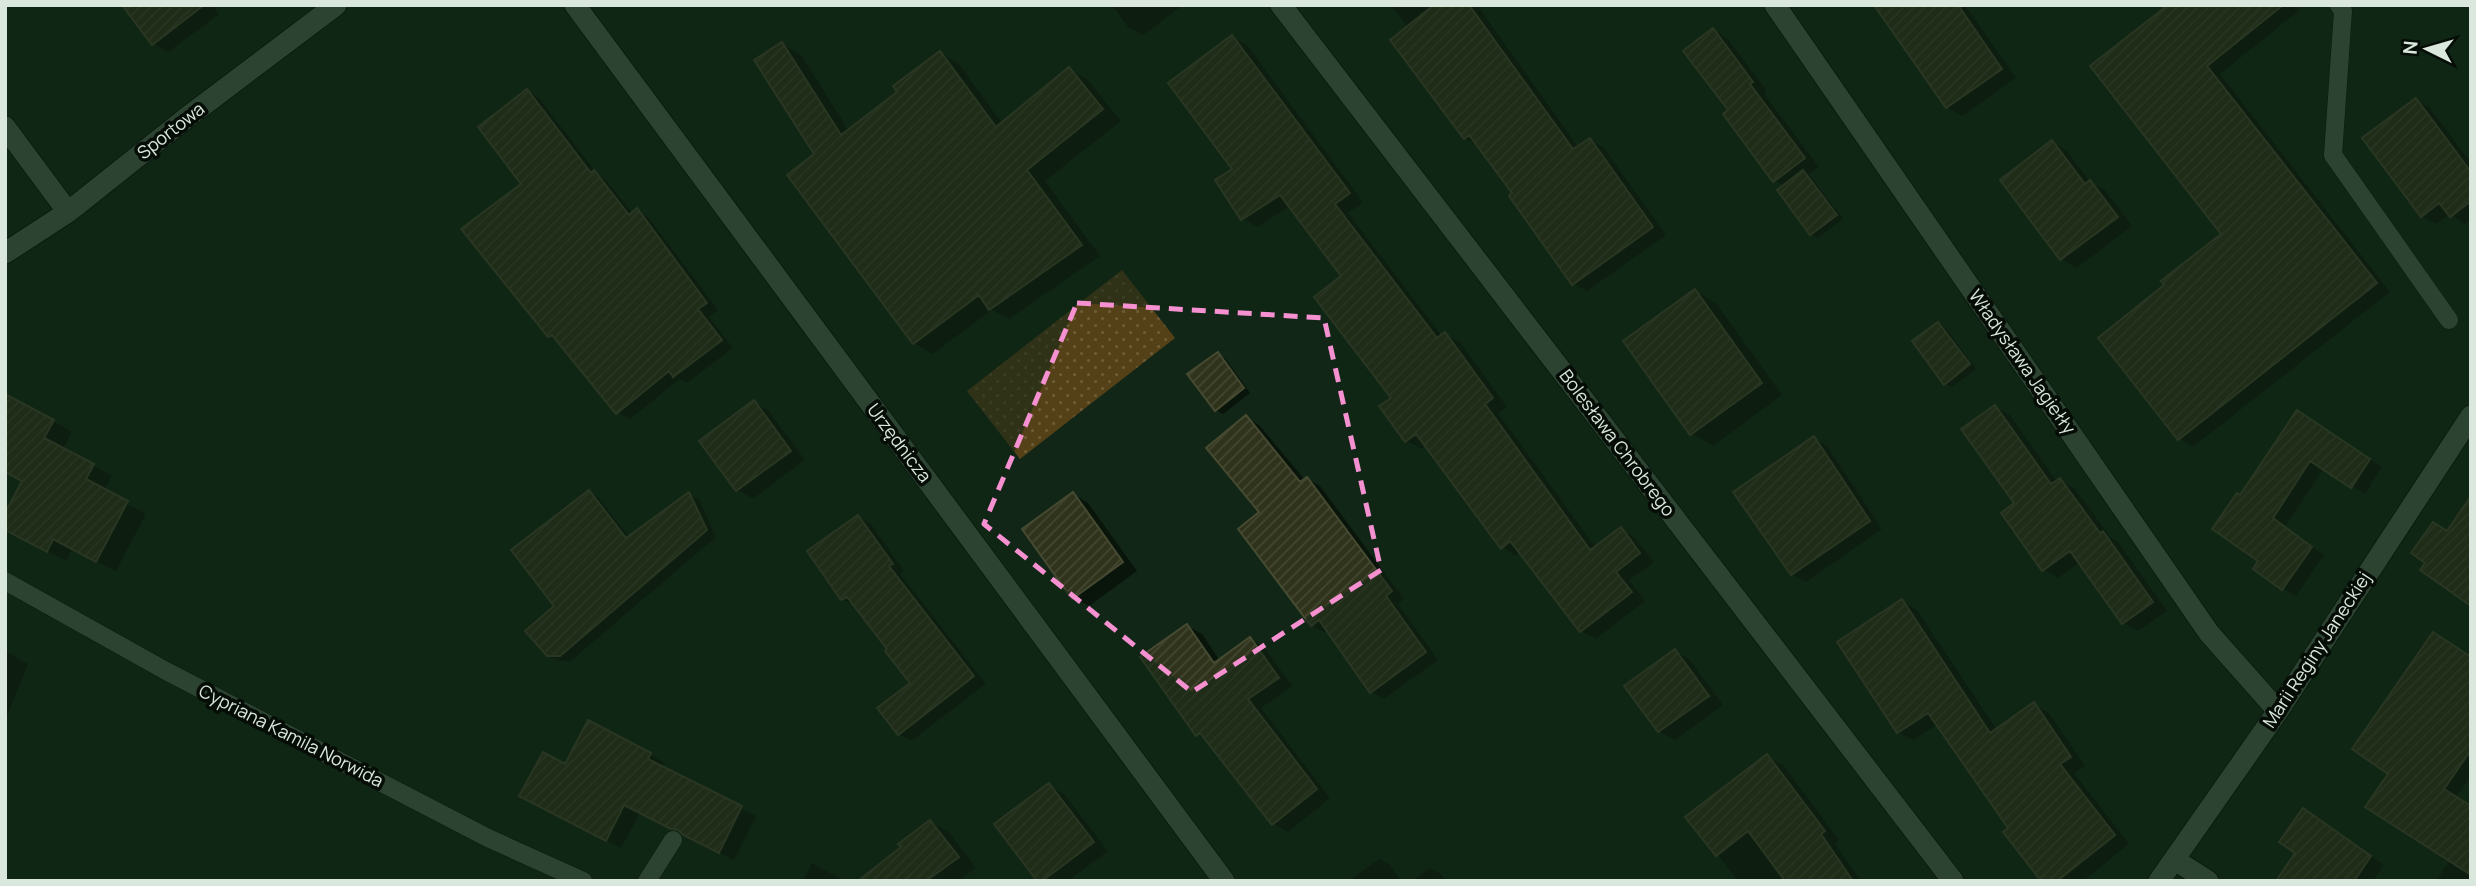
<svg xmlns="http://www.w3.org/2000/svg" width="2476" height="886" viewBox="0 0 2476 886" font-family="Manrope,sans-serif">
	<style>
		.park { fill: url(#park-dots) }
		.shadow { fill: #0007 }
		.building { fill: url(#building-hatch); stroke: #464a31; stroke-width: 2 }
		.lines { fill: none; stroke-linecap: round; stroke-linejoin: round }
		.lane-casing { stroke: #000f03; stroke-width: 19 }
		.street-casing { stroke: #000f03; stroke-width: 23 }
		.lane { stroke: #506755; stroke-width: 18 }
		.street { stroke: #506755; stroke-width: 21 }
		.marked { fill: none; stroke: #f590d1; stroke-width: 5; stroke-dasharray: 14 9; stroke-linejoin: round }
		.labels { text-anchor: middle; stroke-width: 7; stroke-linejoin: round; paint-order: stroke }
		.street-label { font-size: 18px; fill: #dae7dc; stroke: #050d06 }
	</style>
	<defs>
		<pattern id="park-dots" width="8" height="8" patternUnits="userSpaceOnUse" patternTransform="scale(1.75)"><rect width="8" height="8" fill="#554117"/><path d="M2 2h.1M6 6h.1" fill="none" stroke="#6d5c38" stroke-width="1.8" stroke-linecap="round"/></pattern>
		<pattern id="building-hatch" width="6" height="6" patternUnits="userSpaceOnUse" patternTransform="scale(1.75)"><rect width="6" height="6" fill="#2f331b"/><path d="M-1 1l2-2M0 6l6-6M5 7l2-2" fill="none" stroke="#434731"/></pattern>
	</defs>
	<rect width="100%" height="100%" fill="#112616"/>
	<path class="park" d="M1122 270 1175 338 1020 459 967 391Z"/>
	<path class="shadow" d="M131 5H212L219 14 168 52 153 43Z
		M1112 5H1183L1143 35 1128 27Z
		M1391 5H1477L1579 148 1590 140 1604 148 1666 235 1587 291 1573 283 1515 194 1479 146 1465 138 1408 28Z
		M1885 5H1965L2016 78 1962 116 1947 107Z
		M2171 5H2296L2300 10 2220 74 2390 292 2193 447 2180 439 2101 339 2167 285 2223 234Z
		M1713 30 1728 39 1767 91 1764 94 1819 167 1809 174 1843 219 1818 238 1811 234 1784 186 1774 180 1730 111Z
		M1232 37 1247 45 1363 202 1348 213 1442 336 1445 334 1460 342 1507 407 1498 413 1596 548 1621 529 1635 538 1654 562 1629 580 1645 601 1596 639 1581 631 1520 553 1516 556 1502 547 1427 445 1421 449 1407 441 1393 398 1343 276 1290 206 1257 227 1242 218 1235 170Z
		M782 44 801 55 849 131 900 93 940 53 959 64 1002 123 1069 69 1088 80 1121 121 1045 181 1100 256 1009 319 992 310 933 354 914 343 817 155Z
		M527 91 539 98 598 175 606 180 633 214 637 211 649 218 718 310 709 317 733 348 687 383 680 379 630 419 617 412 560 342 549 336 523 185Z
		M2416 100 2430 108 2471 163V220L2465 224 2450 214 2436 224 2422 216Z
		M2052 142 2067 151 2090 182 2105 190 2132 226 2077 268 2062 259 2002 180Z
		M1695 291 1716 303 1782 395 1713 446 1691 433Z
		M1938 324 1946 328 1976 369 1952 387 1945 383Z
		M1218 354 1225 358 1250 393 1223 414 1216 410Z
		M754 402 769 411 805 460 753 499 738 490 702 441Z
		M1995 407 2010 415 2057 482 2060 480 2075 489 2111 538 2118 542 2167 611 2138 631 2123 623 2080 562 2058 578 2043 569 2017 504Z
		M1246 417 1259 425 1305 480 1307 479 1320 486 1404 599 1398 604 1438 660 1384 699 1372 692 1328 630 1325 633 1312 625 1262 512Z
		M2310 420 2382 467 2365 494 2324 468 2285 527 2324 555 2296 596 2283 588 2260 561 2241 497Z
		M53 421 72 432 63 449 112 476 104 491 146 514 116 571 72 549 66 561 20 537 24 481 5 471Z
		M1814 438 1827 446 1882 529 1806 582 1792 574Z
		M589 492 599 498 630 538 689 494 699 500 716 537 571 661H559L548 655 556 606Z
		M1073 494 1088 503 1137 571 1089 606 1074 598 1024 530Z
		M858 517 871 524 904 571 900 574 986 684 911 741 899 734 912 683 889 649 855 606 842 599Z
		M1902 601 1917 610 1997 730 2034 704 2049 713 2085 766 2074 773 2129 844 2083 881H2043L2010 829 1938 724 1913 740 1898 732Z
		M1187 626 1202 634 1220 661 1250 639 1265 648 1292 686 1261 708 1330 798 1288 832 1273 823 1209 741 1198 735Z
		M5 651 28 664 5 721Z
		M1675 651 1690 660 1723 705 1675 740 1659 731 1627 686Z
		M2471 658V776L2456 797 2471 807V881H2436L2450 860 2368 807Z
		M589 722 665 763 663 769 756 816 734 860 640 813 621 848 536 804 566 766Z
		M1768 757 1783 765 1839 840 1835 844 1861 881H1738L1688 817Z
		M1049 785 1064 794 1108 851 1068 881H1039Z
		M2317 818 2384 865 2373 881H2302L2297 853Z
		M931 822 949 832 976 868 958 881H861Z
		M1379 859 1390 865 1401 881H1349Z
		M812 863 845 881H803Z
		M1430 868 1441 874 1446 881H1412Z"/>
	<path class="building" d="M122 5H204L152 45Z
		M1434 5H1469L1573 149 1590 138 1653 227 1572 285 1509 196 1512 193 1469 135 1464 139 1390 40Z
		M1874 5H1958L2002 69 1946 108Z
		M2168 5H2283L2207 66 2377 283 2178 440 2098 338 2164 285 2161 281 2221 234 2090 66Z
		M1713 28 1753 82 1750 84 1805 158 1773 182 1723 114 1728 110 1683 51Z
		M1232 35 1350 193 1335 204 1437 338 1445 332 1493 398 1485 404 1590 550 1621 527 1640 553 1616 572 1632 592 1580 632 1510 541 1501 549 1416 434 1405 442 1379 406 1391 398 1314 297 1341 276 1280 195 1241 220 1215 180 1232 169 1168 83Z
		M782 42 841 135 897 92 893 86 940 51 996 127 1069 67 1103 109 1027 170 1082 245 989 310 979 295 913 344 787 175 814 154 754 60Z
		M527 89 591 173 594 170 629 215 637 208 707 303 698 309 722 340 673 377 669 371 616 414 552 335 548 337 461 229 521 184 478 127Z
		M2416 98 2471 172V201L2450 217 2439 203 2421 217 2362 138Z
		M2052 140 2085 184 2090 180 2118 217 2060 260 2000 180Z
		M1803 170 1837 215 1810 235 1777 190Z
		M1695 289 1762 383 1690 435 1623 341Z
		M1938 322 1970 364 1944 385 1912 341Z
		M1218 352 1244 388 1215 411 1187 374Z
		M5 394 54 420 44 438 94 464 86 479 128 501 96 562 53 539 47 552 5 530V513L22 481 5 472Z
		M754 400 791 451 736 491 699 441Z
		M1995 405 2051 484 2060 478 2100 533 2103 531 2153 602 2122 624 2070 551 2042 571 2001 513 2014 503 1961 429Z
		M2297 410 2370 459 2351 488 2310 461 2273 518 2312 547 2282 590 2253 569 2258 561 2212 529 2237 493 2240 495Z
		M1246 415 1300 482 1307 477 1392 591 1386 596 1426 652 1370 693 1319 620 1311 626 1238 529 1259 512 1206 448Z
		M1814 436 1870 521 1791 575 1733 492Z
		M589 490 626 538 689 492 707 530 560 656H547L525 631 554 606 511 550Z
		M1073 492 1123 562 1072 599 1022 529Z
		M2471 496V606L2420 570 2425 563 2411 553 2433 522 2447 531Z
		M858 515 893 564 889 566 974 676 898 735 877 708 910 683 885 651 887 649 847 597 841 600 807 551Z
		M1902 599 1990 733 2034 702 2071 757 2060 764 2115 835 2057 881H2041L2003 832 2008 828 1928 713 1897 733 1837 642Z
		M1187 624 1214 663 1250 637 1279 678 1248 699 1317 789 1272 825 1200 733 1196 736 1140 657Z
		M2433 632 2471 657V750L2444 789 2471 806V875L2365 807 2388 774 2352 749Z
		M1675 649 1709 696 1658 732 1624 686Z
		M588 720 651 753 648 759 742 806 719 853 683 835 678 830 671 829 624 805 606 841 519 796 543 752 565 764Z
		M1767 754 1825 831 1821 834 1853 881H1785L1748 831 1716 856 1685 817Z
		M1049 783 1094 842 1042 881H1037L994 824Z
		M2303 808 2371 856 2354 881H2276L2295 853 2279 842Z
		M930 820 959 857 926 881H858L901 847 898 844Z"/>
	<g class="lines">
		<g class="lane-casing">
			<path id="lane" d="M2339 5 2343 11 2333 155 2449 320
				M5 581 166 671 488 838 583 881
				M647 881 673 840"/>
		</g>
		<g class="street-casing">
			<path id="street" d="M575 5 1224 881
				M1281 5 1953 881
				M1775 5 2209 633 2278 711
				M5 127 68 212
				M5 253 68 212 185 119 336 5
				M2175 860 2208 881
				M2159 881 2278 711 2471 416"/>
		</g>
		<use href="#lane" class="lane"/>
		<use href="#street" class="street"/>
	</g>
	<path d="M0 0H2476V886H0ZM1077 303 1324 318 1381 570 1192 692 984 524Z" fill="#112616" fill-opacity=".55" fill-rule="evenodd"/>
	<path class="marked" d="M1077 303 1324 318 1381 570 1192 692 984 524Z"/>
	<g class="labels">
		<g class="street-label">
			<text transform="translate(171 131) rotate(-38)" y="6">Sportowa</text>
			<text transform="translate(2022 362) rotate(55)" y="6">Władysława Jagiełły</text>
			<text transform="translate(899 443) rotate(53)" y="6">Urzędnicza</text>
			<text transform="translate(1617 443) rotate(53)" y="6">Bolesława Chrobrego</text>
			<text transform="translate(2317 650) rotate(-57)" y="6">Marii Reginy Janeckiej</text>
			<text transform="translate(291 736) rotate(27)" y="6">Cypriana Kamila Norwida</text>
		</g>
	</g>
	<rect width="2476" height="886" fill="none" stroke="#dae7dc" stroke-width="14"/>
	<g transform="translate(2427 49) rotate(275)" stroke="#050d06" stroke-width="5" paint-order="stroke">
	<path d="M0-5L12 26L0 18L-12 26Z" fill="#dae7dc"/>
	<text y="-10" font-size="19" font-weight="bold" text-anchor="middle" fill="#dae7dc">N</text>
	</g>
</svg>
